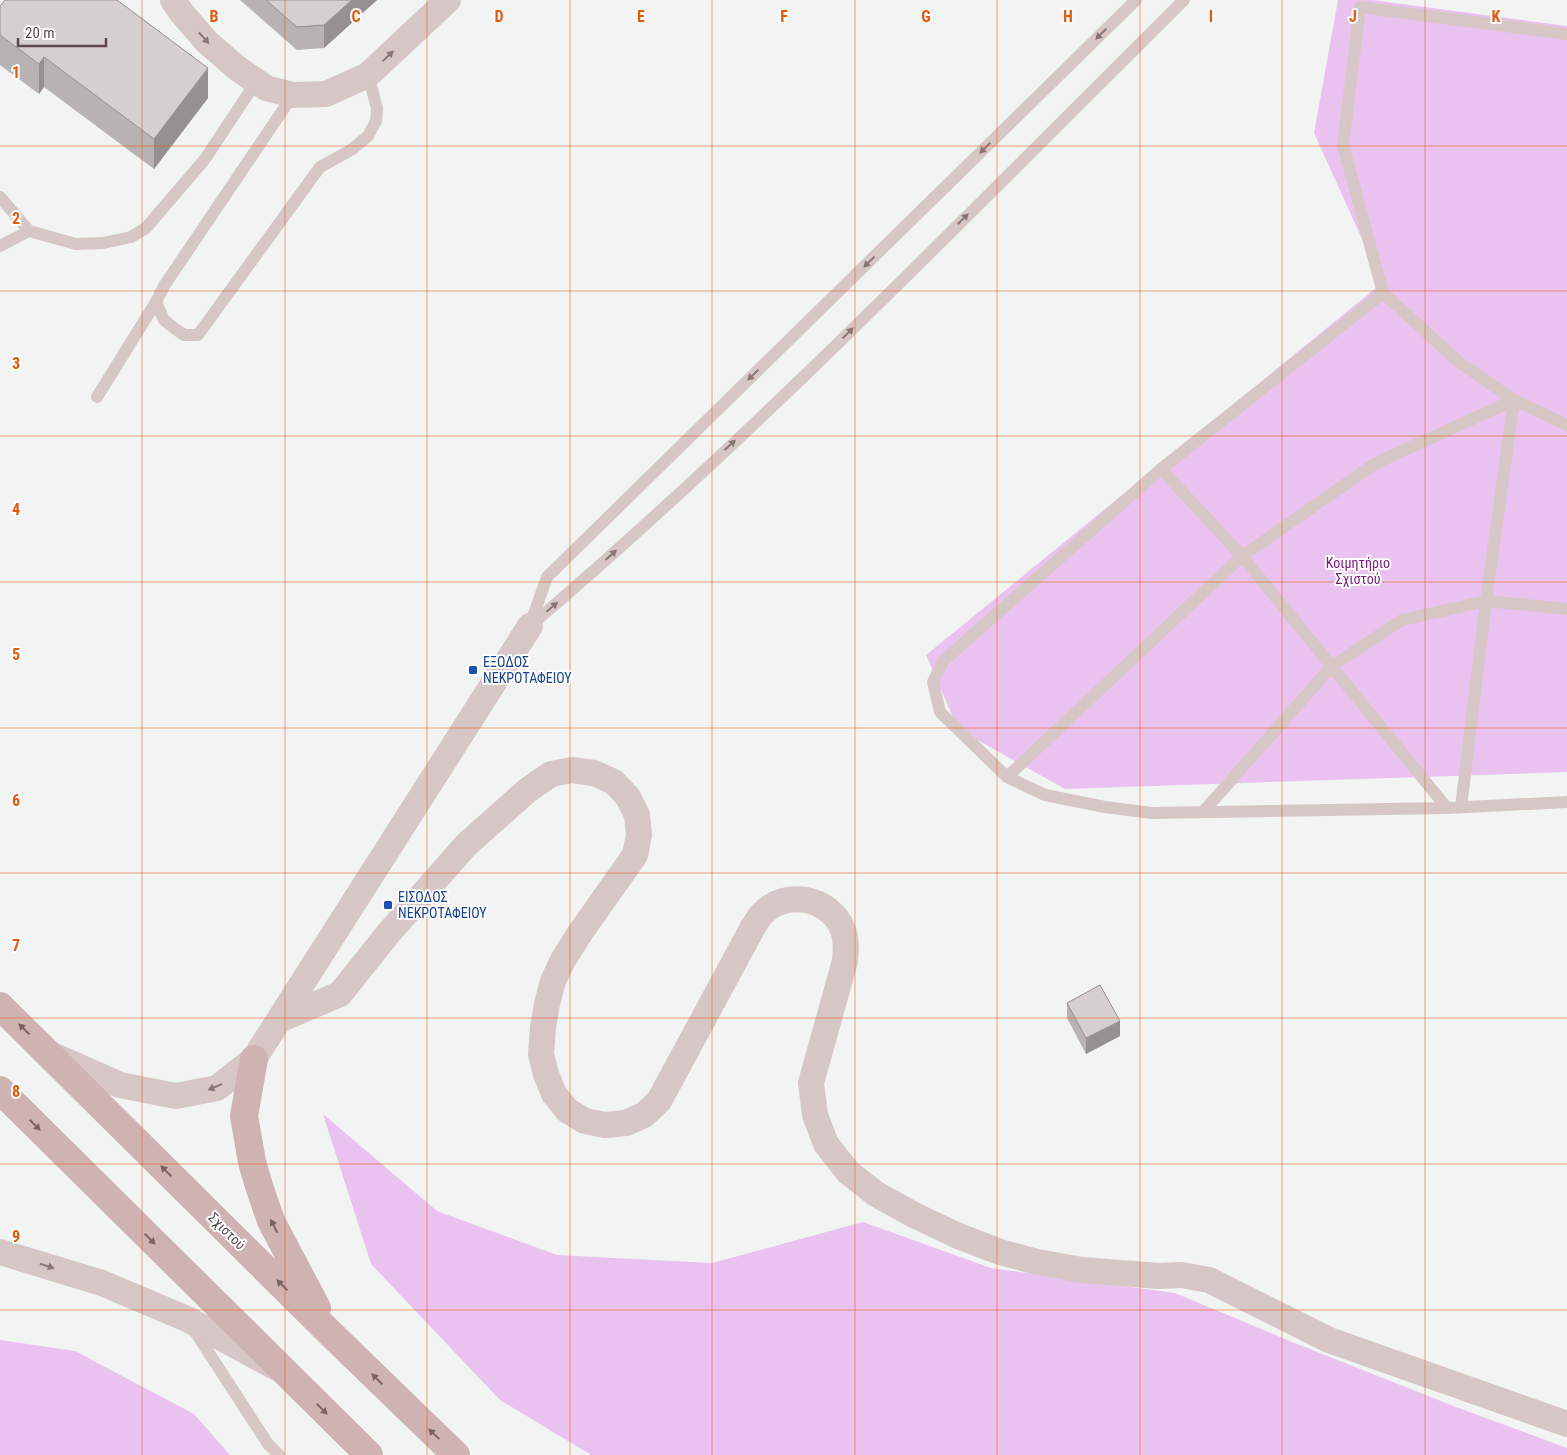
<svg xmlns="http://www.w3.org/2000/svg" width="1567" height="1455" viewBox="0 0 1567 1455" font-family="'Roboto Condensed',sans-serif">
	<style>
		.green { fill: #eac2f0 }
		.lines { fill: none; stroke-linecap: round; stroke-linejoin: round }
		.service { stroke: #d6c6c6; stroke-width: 12 }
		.minor { stroke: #d6c6c6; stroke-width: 26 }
		.primary { stroke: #cfb2b2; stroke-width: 28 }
		.wall { fill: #b8b2b2 }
		.shaded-wall { fill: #969191 }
		.building { fill: #d6cfcf; stroke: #969191 }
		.oneway { fill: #897575 }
		.oneway2 { fill: #7b6364 }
		.grid { fill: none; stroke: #e8590c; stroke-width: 1; stroke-opacity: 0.55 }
		.transit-dot { fill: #1a4fb4; stroke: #fff; stroke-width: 2 }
		.labels { text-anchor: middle; stroke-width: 4; stroke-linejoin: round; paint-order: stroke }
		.park-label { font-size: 14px; fill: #811981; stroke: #fff }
		.transit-label { font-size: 14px; fill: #164399; stroke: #fff; text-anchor: start }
		.street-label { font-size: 14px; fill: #5f494a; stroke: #fff }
		.grid-label { font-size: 16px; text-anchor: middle; font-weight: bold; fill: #e8590c; stroke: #fff; stroke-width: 4; stroke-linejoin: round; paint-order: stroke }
	</style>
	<rect width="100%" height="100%" fill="#f2f4f3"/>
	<path class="green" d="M1338 0H1373L1567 26V772L1065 789 958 729 926 655 1382 283 1314 133Z
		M323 1114 437 1211 557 1255 712 1263 863 1222 991 1268 1175 1293 1292 1342 1456 1407 1567 1448V1455H591L500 1400 371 1264Z
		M0 1340 75 1351 194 1414 230 1455H0Z"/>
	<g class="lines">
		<path class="service" d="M1567 34 1360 7 1343 145 1383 293 1460 363 1514 400 1567 425
			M293 95 164 286 156 302 164 320 174 328 184 335H198L320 167 351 150 368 136 376 121 377 108 368 75
			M0 197 29 231 76 244 103 243 131 237 146 228 205 159 256 82
			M0 246 29 231
			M1383 293 1161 469 943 661 933 682 940 712 1007 777 1045 795 1105 807 1152 813 1447 808 1567 802
			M97 397 156 302
			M1161 469 1242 556 1447 808
			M530 625 547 577 1136 0
			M530 626C760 430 970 212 1184 0
			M1007 777 1242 556 1376 463 1514 400
			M1461 807 1486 601 1514 400
			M1203 812 1332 666 1402 620 1486 601 1567 609
			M194 1330 268 1444 279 1455"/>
		<path class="minor" d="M173 0 181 12 207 42 237 68 266 88 293 95 326 94 368 75 448 0
			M279 1020 340 994 387 935 466 845 528 790 551 774 572 770 594 773 614 782 628 797 637 815 639 835 635 855 580 933 563 960 553 981 547 1004 543 1027 541 1054 546 1074 554 1094 568 1111 585 1121 605 1125 626 1123 644 1115 659 1101 753 927C756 923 758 918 762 914 786 888 831 898 843 930 847 940 846 951 845 961L811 1083 815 1115 826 1144 848 1172 876 1194 914 1215 956 1235 1000 1252 1037 1262 1082 1270 1159 1276 1182 1275 1209 1280 1329 1340 1567 1424
			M50 1054 120 1085 176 1096 217 1088 254 1059 530 626
			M0 1252 102 1283 187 1319 275 1367"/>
		<path class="primary" d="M0 1006 329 1332 456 1455
			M254 1059 244 1116 252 1162 259 1186 271 1221 317 1308
			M0 1090 369 1455"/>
	</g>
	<path class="wall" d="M240 0H377L324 48 297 50Z
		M0 6 208 98 154 169 44 87 39 94 0 65Z
		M1067 1003 1120 1036 1086 1054 1067 1018Z"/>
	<path class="shaded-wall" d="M352 0H377L324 48V25Z
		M44 57V87L39 94V64Z
		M208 68V98L154 169V139Z
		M1120 1021V1036L1086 1054V1038Z"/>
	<path class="building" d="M5 0H117L208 68 154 139 44 57 39 64 0 35V6Z
		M266 0H352L324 25 297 27Z
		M1100 985 1120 1021 1086 1038 1067 1003Z"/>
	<defs><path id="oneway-solid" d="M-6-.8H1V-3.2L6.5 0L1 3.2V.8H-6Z" transform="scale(1.25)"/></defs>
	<g class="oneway">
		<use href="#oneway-solid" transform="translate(1101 34) rotate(136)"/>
		<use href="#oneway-solid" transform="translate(204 38) rotate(47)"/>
		<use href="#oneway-solid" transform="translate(388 56) rotate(-43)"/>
		<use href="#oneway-solid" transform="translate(985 148) rotate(136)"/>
		<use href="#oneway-solid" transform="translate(963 219) rotate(-45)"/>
		<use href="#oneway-solid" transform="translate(869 262) rotate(136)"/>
		<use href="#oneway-solid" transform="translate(848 333) rotate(-45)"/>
		<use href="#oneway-solid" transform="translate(753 375) rotate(136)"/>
		<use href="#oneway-solid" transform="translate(730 445) rotate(-42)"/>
		<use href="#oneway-solid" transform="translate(611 555) rotate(-42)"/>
		<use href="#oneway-solid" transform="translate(552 607) rotate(-40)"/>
		<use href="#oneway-solid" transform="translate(215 1087) rotate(157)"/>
		<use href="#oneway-solid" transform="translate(47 1266) rotate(17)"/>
	</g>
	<g class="oneway2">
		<use href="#oneway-solid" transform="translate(24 1029) rotate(-135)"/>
		<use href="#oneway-solid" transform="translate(35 1125) rotate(45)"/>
		<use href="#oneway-solid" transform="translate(166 1171) rotate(-135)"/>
		<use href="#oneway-solid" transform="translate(274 1226) rotate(-116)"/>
		<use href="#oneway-solid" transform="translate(150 1239) rotate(45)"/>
		<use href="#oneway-solid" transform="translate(282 1285) rotate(-135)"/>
		<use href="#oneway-solid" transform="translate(377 1379) rotate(-135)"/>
		<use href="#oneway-solid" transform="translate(322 1409) rotate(45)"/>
		<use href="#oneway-solid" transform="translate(434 1434) rotate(-137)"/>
	</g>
	<path class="grid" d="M142 0V1455M285 0V1455M427 0V1455M570 0V1455M712 0V1455M855 0V1455M997 0V1455M1140 0V1455M1282 0V1455M1425 0V1455M0 146H1567M0 291H1567M0 436H1567M0 582H1567M0 728H1567M0 873H1567M0 1018H1567M0 1164H1567M0 1310H1567"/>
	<g class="transit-dot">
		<rect x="468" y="665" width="10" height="10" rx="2.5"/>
		<rect x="383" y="900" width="10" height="10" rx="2.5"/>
	</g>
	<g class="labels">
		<g class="park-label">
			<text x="1358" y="568">Κοιμητήριο<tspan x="1358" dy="16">Σχιστού</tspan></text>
		</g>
		<g class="transit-label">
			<text x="483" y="667">ΕΞΟΔΟΣ<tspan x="483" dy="16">ΝΕΚΡΟΤΑΦΕΙΟΥ</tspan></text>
			<text x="398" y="902">ΕΙΣΟΔΟΣ<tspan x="398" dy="16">ΝΕΚΡΟΤΑΦΕΙΟΥ</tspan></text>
		</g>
		<g class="street-label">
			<text transform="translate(227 1231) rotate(45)" y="5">Σχιστού</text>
		</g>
	</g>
	<g class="grid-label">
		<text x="214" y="22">B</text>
		<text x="356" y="22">C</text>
		<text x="499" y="22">D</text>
		<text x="641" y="22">E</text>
		<text x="784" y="22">F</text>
		<text x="926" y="22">G</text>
		<text x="1068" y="22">H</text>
		<text x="1211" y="22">I</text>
		<text x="1353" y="22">J</text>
		<text x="1496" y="22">K</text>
		<text x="16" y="78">1</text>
		<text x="16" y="224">2</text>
		<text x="16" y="369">3</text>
		<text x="16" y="515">4</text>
		<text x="16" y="660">5</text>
		<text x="16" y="806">6</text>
		<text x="16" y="951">7</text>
		<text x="16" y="1097">8</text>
		<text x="16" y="1242">9</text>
	</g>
	<path d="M18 38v8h88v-8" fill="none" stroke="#5f494a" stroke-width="2.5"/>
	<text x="25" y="38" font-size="15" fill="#5f494a" stroke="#ffffff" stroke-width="4" paint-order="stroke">20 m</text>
</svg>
